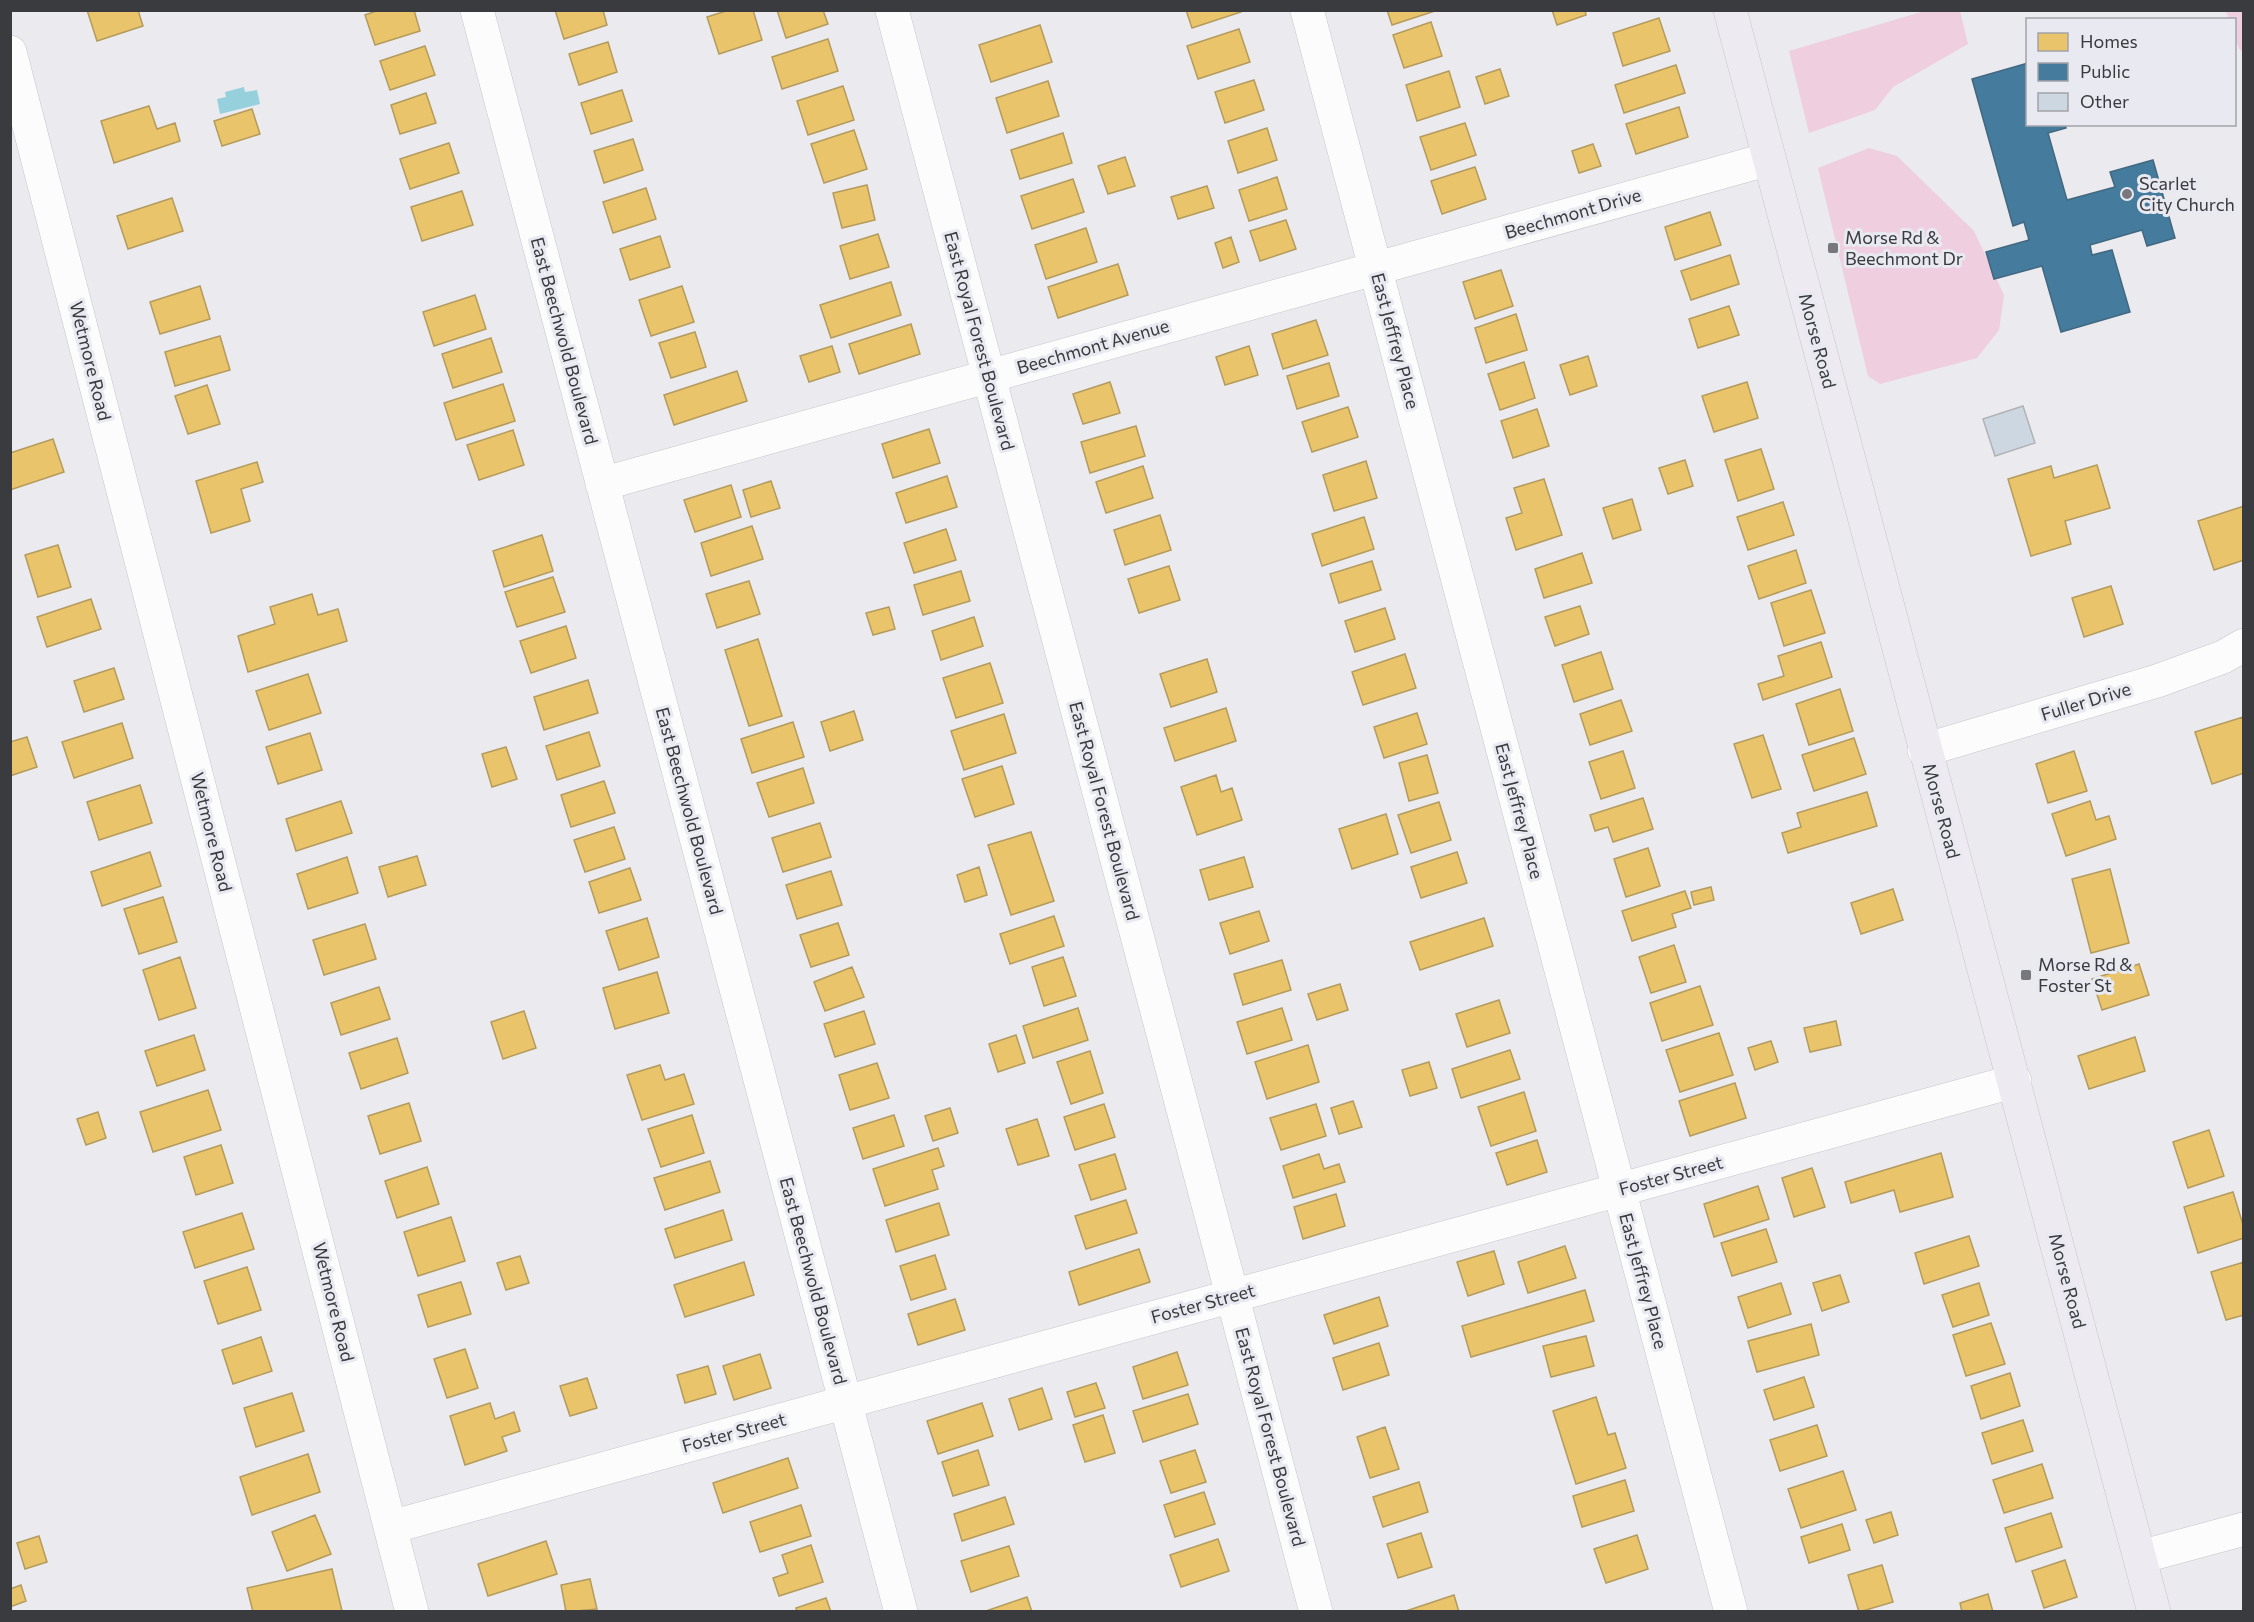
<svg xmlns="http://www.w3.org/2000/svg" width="2254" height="1622" viewBox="0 0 2254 1622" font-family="Commissioner,sans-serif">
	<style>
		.green { fill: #eecedf }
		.water { fill: #95d0dc }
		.homes { fill: #e9c46a; stroke: #b49b5d; stroke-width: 1.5 }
		.public { fill: #457b9d; stroke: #426880; stroke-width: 1.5 }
		.building { fill: #cdd7e2; stroke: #b1b2b5; stroke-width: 1.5 }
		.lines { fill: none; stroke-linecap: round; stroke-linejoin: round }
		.minor-casing { stroke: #c6c6ca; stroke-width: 34 }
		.major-casing { stroke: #c5c5c8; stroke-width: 34 }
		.minor { stroke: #fcfcfd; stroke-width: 33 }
		.major { stroke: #eeeaf2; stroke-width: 33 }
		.poi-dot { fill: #78787c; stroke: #e8e9f1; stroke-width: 2 }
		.labels { text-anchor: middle; stroke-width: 6; stroke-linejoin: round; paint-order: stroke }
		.poi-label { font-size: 18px; fill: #3a3b3e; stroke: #e8e9f1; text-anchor: start }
		.street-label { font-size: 18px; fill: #3a3b3e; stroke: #e8e9f1 }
	</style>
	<rect width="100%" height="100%" fill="#eaeaef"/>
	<path class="green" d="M1928 10 1960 11 1968 44 1893 87 1875 110 1809 133 1789 51Z
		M2226 11H2243V52L2239 49 2235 36 2234 20 2229 19Z
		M1869 148 1897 156 1974 231 2004 295 1999 330 1977 358 1880 384 1868 376 1818 168Z"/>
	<path class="water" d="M244 87 245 92 257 90 260 104 220 114 217 99 226 97 225 92Z"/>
	<path class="homes" d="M87 10H138L143 26 97 41Z
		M379 10H414L420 31 375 45 365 15Z
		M555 10H603L607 25 564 39Z
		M729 10H753L762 40 719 54 707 17Z
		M777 10H823L828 24 786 38Z
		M1186 10H1241V12L1192 28Z
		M1387 10H1435V11L1392 25Z
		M1552 10H1585L1586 15 1557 25Z
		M1659 18 1670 51 1623 66 1613 33Z
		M1431 22 1442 56 1404 68 1393 35Z
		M1040 25 1052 62 991 82 979 45Z
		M1239 29 1250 62 1198 79 1187 46Z
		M828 39 838 71 782 89 772 57Z
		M608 42 617 72 579 85 569 54Z
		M425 46 435 75 390 90 380 61Z
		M1676 65 1685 93 1624 113 1615 85Z
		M1500 69 1509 96 1485 104 1476 77Z
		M1449 71 1460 107 1417 121 1406 85Z
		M1254 80 1264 110 1225 123 1215 92Z
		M1048 81 1059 116 1007 133 996 98Z
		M843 86 854 120 808 135 797 101Z
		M622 90 632 121 591 134 581 103Z
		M426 93 436 123 400 134 391 105Z
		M149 106 157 129 175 123 180 141 114 163 101 121Z
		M1679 107 1688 137 1636 154 1626 124Z
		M252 109 260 134 222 146 214 121Z
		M1465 123 1476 155 1431 170 1420 137Z
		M1267 128 1277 160 1238 173 1228 141Z
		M854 130 867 169 824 183 811 144Z
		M1063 133 1072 163 1020 179 1011 150Z
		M633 139 643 170 604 183 594 151Z
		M449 143 459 173 410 189 400 159Z
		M1593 144 1601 166 1579 173 1572 151Z
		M1125 157 1135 186 1108 194 1098 166Z
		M1475 167 1486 199 1442 214 1431 181Z
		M1277 177 1287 209 1249 221 1239 190Z
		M1073 179 1084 212 1032 229 1021 196Z
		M867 185 875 220 842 228 833 193Z
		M1207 186 1214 208 1178 219 1171 197Z
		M646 188 656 219 613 233 603 202Z
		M462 191 473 225 422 241 411 207Z
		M172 198 183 231 128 249 117 216Z
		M1710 212 1721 245 1675 260 1665 227Z
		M1286 220 1296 249 1260 261 1250 231Z
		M1086 228 1097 262 1046 279 1035 245Z
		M878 234 889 267 850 279 840 246Z
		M660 236 670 267 630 280 620 249Z
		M1231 237 1239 262 1223 268 1215 243Z
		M1730 255 1739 284 1691 300 1681 271Z
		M1118 264 1128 295 1058 318 1048 287Z
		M1501 270 1513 306 1475 319 1463 282Z
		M891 282 901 315 831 338 820 305Z
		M200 286 210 319 160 334 150 302Z
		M682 286 694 322 651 336 639 300Z
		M475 295 486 329 434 346 423 312Z
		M1729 306 1739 335 1698 348 1689 319Z
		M1516 314 1527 350 1486 363 1475 328Z
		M1316 320 1328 355 1283 369 1272 334Z
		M911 324 920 354 859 374 849 344Z
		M695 332 706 367 671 378 659 343Z
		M220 336 230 370 175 386 165 352Z
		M491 338 502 372 453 388 442 354Z
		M832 346 840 372 809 382 800 356Z
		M1249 346 1258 375 1225 385 1216 357Z
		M1588 356 1597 386 1570 395 1560 365Z
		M1524 362 1535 398 1500 410 1488 374Z
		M1329 363 1339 396 1297 409 1287 376Z
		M737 371 747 401 674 425 664 395Z
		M1110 382 1120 413 1083 424 1073 394Z
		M1747 382 1758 418 1714 432 1702 396Z
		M503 384 515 421 456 440 444 403Z
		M207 385 220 424 188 434 175 396Z
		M1348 407 1358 437 1312 452 1302 422Z
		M1537 409 1549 446 1513 458 1501 421Z
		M1136 426 1145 456 1090 473 1081 442Z
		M929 429 940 463 893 478 882 444Z
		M513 430 524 465 479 480 467 445Z
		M53 439 64 472 10 490V453Z
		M1761 449 1774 489 1738 501 1725 460Z
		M1685 460 1693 486 1668 494 1659 468Z
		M1366 461 1377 498 1334 511 1323 475Z
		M257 462 263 482 241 489 250 521 211 533 196 481Z
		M2097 465 2110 508 2065 521 2071 544 2031 556 2008 479 2051 466 2054 478Z
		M1143 466 1153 498 1106 513 1096 482Z
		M947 476 957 507 906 523 896 493Z
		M1544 479 1562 535 1516 550 1506 518 1522 513 1514 488Z
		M771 481 780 508 751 517 743 490Z
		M731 485 741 517 695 532 684 500Z
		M1632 499 1641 530 1613 539 1603 508Z
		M1783 502 1794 535 1748 550 1737 517Z
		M2244 506V560L2214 570 2198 521Z
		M1160 515 1171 550 1125 565 1114 530Z
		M1364 517 1374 549 1322 566 1312 534Z
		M752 526 763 559 711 576 701 543Z
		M946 529 956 560 914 573 904 543Z
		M542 535 553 571 504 587 493 551Z
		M58 545 71 587 38 597 25 555Z
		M1796 550 1806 583 1759 599 1748 566Z
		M1582 553 1592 583 1544 598 1535 569Z
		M1372 561 1381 590 1339 603 1330 574Z
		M1169 566 1180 600 1139 613 1128 579Z
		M961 571 970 601 923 615 914 585Z
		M553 577 565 612 517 627 505 592Z
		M749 581 760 614 717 628 706 594Z
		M2111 586 2123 624 2084 637 2072 598Z
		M1811 590 1825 633 1784 646 1771 603Z
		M312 594 318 615 338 609 347 641 248 672 238 636 275 624 270 607Z
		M91 599 101 629 47 647 37 617Z
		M1580 606 1589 634 1555 646 1545 617Z
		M889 607 895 629 873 635 866 613Z
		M1385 608 1395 639 1355 652 1345 621Z
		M974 617 983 646 941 660 932 631Z
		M566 626 576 658 531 673 520 641Z
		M758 639 782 716 749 726 725 650Z
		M1821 642 1832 677 1763 700 1758 684 1784 676 1778 656Z
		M1601 652 1613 689 1574 702 1562 665Z
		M1405 654 1416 688 1363 705 1352 672Z
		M1207 659 1217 692 1171 707 1160 674Z
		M990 663 1003 703 956 718 943 678Z
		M114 668 124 699 84 712 74 681Z
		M308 674 321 713 269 730 256 691Z
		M588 680 598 713 544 730 534 697Z
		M1840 689 1853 731 1809 745 1796 704Z
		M1621 700 1632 731 1590 745 1580 714Z
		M1226 708 1236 741 1175 761 1164 728Z
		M854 711 863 740 830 751 821 722Z
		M1417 713 1427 744 1384 758 1374 727Z
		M1004 714 1016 753 964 770 951 731Z
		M2243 717 2244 773 2212 784 2195 732Z
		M793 722 804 757 752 773 741 739Z
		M122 723 133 758 74 778 62 742Z
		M589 732 600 766 557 780 546 746Z
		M310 733 322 770 278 784 266 747Z
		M1763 735 1781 789 1752 798 1734 744Z
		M27 737 37 767 10 776V742Z
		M1854 738 1866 774 1814 791 1802 755Z
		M506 747 517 779 492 787 482 754Z
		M1623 751 1635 788 1601 799 1589 762Z
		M2074 751 2087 791 2048 803 2036 764Z
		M1427 755 1438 793 1409 801 1399 763Z
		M1002 766 1014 804 975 817 962 779Z
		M803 768 814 803 769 817 757 783Z
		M1216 775 1221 792 1232 788 1242 820 1197 835 1181 787Z
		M604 781 615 813 571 827 561 795Z
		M140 785 152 823 99 840 87 802Z
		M1867 792 1877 826 1788 853 1782 833 1801 827 1797 813Z
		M1643 798 1653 829 1613 842 1608 827 1595 831 1590 815Z
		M341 801 352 833 296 851 286 819Z
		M2090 801 2096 820 2109 816 2116 839 2066 856 2052 814Z
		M1439 802 1451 840 1411 853 1398 815Z
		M1386 814 1398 854 1352 869 1339 829Z
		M820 823 831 857 783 872 772 838Z
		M614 827 625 859 585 872 574 840Z
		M1031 832 1054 901 1011 915 988 845Z
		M1648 848 1660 886 1626 897 1614 859Z
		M150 852 161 886 102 906 91 872Z
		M1457 852 1467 883 1421 898 1411 867Z
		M417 856 426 885 388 897 379 867Z
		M347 857 358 893 308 909 297 874Z
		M1244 857 1253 887 1209 900 1200 870Z
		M979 867 987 895 965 902 957 875Z
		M630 868 641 900 599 913 589 882Z
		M2110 869 2129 943 2091 953 2072 879Z
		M831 871 842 905 797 919 786 885Z
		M1711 887 1714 900 1694 905 1691 892Z
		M1893 889 1903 920 1861 934 1851 903Z
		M1685 891 1691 908 1672 914 1676 927 1632 941 1622 911Z
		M163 897 177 942 139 954 124 909Z
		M1259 911 1269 941 1230 954 1220 923Z
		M1054 916 1064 946 1010 964 1000 934Z
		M647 918 659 957 619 970 606 931Z
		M1484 918 1493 946 1420 970 1410 942Z
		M838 923 849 955 811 967 800 935Z
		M365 924 376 959 324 975 313 940Z
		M1674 945 1686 982 1651 993 1639 957Z
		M180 957 196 1008 159 1020 143 970Z
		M1063 957 1076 996 1044 1006 1032 967Z
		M1282 960 1291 990 1243 1005 1234 974Z
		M2139 964 2149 995 2102 1010 2092 979Z
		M852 967 864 997 825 1011 814 982Z
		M657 972 669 1013 615 1029 603 988Z
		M1340 984 1348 1010 1317 1020 1308 994Z
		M1700 986 1713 1025 1662 1041 1650 1003Z
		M379 987 390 1019 341 1035 331 1003Z
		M1499 1000 1510 1033 1467 1047 1456 1014Z
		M1078 1008 1088 1040 1033 1058 1023 1026Z
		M1282 1008 1292 1040 1247 1054 1237 1022Z
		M524 1011 536 1048 503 1059 491 1022Z
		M864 1011 875 1044 835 1057 824 1024Z
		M1836 1021 1841 1045 1810 1052 1804 1028Z
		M1719 1033 1733 1075 1680 1092 1666 1050Z
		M194 1035 205 1070 157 1086 145 1051Z
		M1016 1035 1025 1063 998 1072 989 1044Z
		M2135 1037 2145 1071 2089 1089 2078 1056Z
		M397 1038 408 1073 361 1089 349 1053Z
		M1771 1041 1778 1062 1755 1070 1748 1048Z
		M1308 1045 1319 1082 1267 1099 1255 1062Z
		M1510 1050 1520 1079 1461 1098 1452 1069Z
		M1090 1051 1103 1093 1071 1104 1057 1062Z
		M1429 1062 1437 1088 1410 1096 1402 1070Z
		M877 1063 889 1098 850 1110 839 1075Z
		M660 1065 665 1080 684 1074 694 1104 642 1120 627 1075Z
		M1735 1083 1746 1118 1690 1136 1679 1101Z
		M208 1090 221 1130 153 1152 140 1112Z
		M1524 1092 1536 1131 1491 1146 1478 1107Z
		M1353 1101 1362 1127 1339 1134 1331 1108Z
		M409 1103 421 1141 380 1154 368 1116Z
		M1104 1104 1115 1137 1075 1150 1064 1117Z
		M1316 1104 1326 1136 1281 1150 1270 1118Z
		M950 1108 958 1133 933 1141 925 1116Z
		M98 1112 106 1138 86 1145 77 1119Z
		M692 1115 704 1153 661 1167 648 1129Z
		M894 1115 904 1146 863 1159 853 1128Z
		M1037 1119 1049 1156 1018 1165 1006 1129Z
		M2209 1130 2224 1176 2188 1188 2173 1142Z
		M1537 1140 1547 1172 1507 1185 1496 1153Z
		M221 1145 233 1183 196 1195 184 1157Z
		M938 1148 944 1166 932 1170 938 1189 885 1206 873 1169Z
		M1941 1153 1953 1197 1900 1212 1894 1190 1851 1203 1845 1182Z
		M1115 1154 1126 1189 1091 1200 1079 1165Z
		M1319 1154 1324 1169 1339 1164 1345 1182 1293 1198 1283 1166Z
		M710 1161 720 1192 665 1210 654 1178Z
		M427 1167 439 1204 397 1218 385 1181Z
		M1812 1168 1825 1207 1794 1217 1782 1178Z
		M1758 1186 1769 1219 1714 1237 1704 1204Z
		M2233 1192 2244 1228V1238L2198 1253 2184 1207Z
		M1336 1194 1345 1226 1303 1239 1294 1207Z
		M1126 1200 1137 1233 1086 1249 1075 1216Z
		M939 1203 949 1235 896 1252 886 1220Z
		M723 1210 732 1240 675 1258 665 1229Z
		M242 1213 254 1249 195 1268 183 1232Z
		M451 1217 465 1261 418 1276 404 1232Z
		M1766 1229 1777 1262 1732 1276 1721 1243Z
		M1969 1236 1979 1266 1924 1284 1915 1253Z
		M1565 1246 1576 1278 1528 1293 1518 1262Z
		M1139 1249 1150 1282 1079 1305 1069 1272Z
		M1494 1251 1504 1284 1468 1296 1457 1262Z
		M935 1255 946 1289 911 1300 900 1266Z
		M520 1256 529 1283 506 1290 497 1263Z
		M744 1262 754 1295 685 1317 674 1285Z
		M2244 1262V1315L2226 1320 2211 1272Z
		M247 1267 261 1310 218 1324 204 1281Z
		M1840 1275 1849 1302 1822 1311 1813 1283Z
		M461 1282 471 1314 428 1327 418 1295Z
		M1781 1283 1791 1314 1748 1328 1738 1297Z
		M1979 1283 1989 1315 1953 1327 1942 1295Z
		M1585 1290 1594 1321 1471 1357 1462 1326Z
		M1379 1297 1388 1326 1334 1344 1324 1315Z
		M955 1299 965 1330 918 1345 908 1314Z
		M1991 1323 2005 1364 1966 1376 1953 1335Z
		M1811 1324 1819 1355 1757 1372 1748 1341Z
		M1586 1336 1594 1366 1551 1377 1543 1346Z
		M261 1337 272 1371 233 1384 222 1350Z
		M1379 1343 1389 1375 1343 1390 1333 1358Z
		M465 1349 478 1388 447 1398 434 1359Z
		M1177 1352 1188 1385 1143 1399 1133 1367Z
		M760 1354 771 1388 734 1400 723 1366Z
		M708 1366 716 1394 685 1403 677 1375Z
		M2010 1373 2020 1406 1981 1419 1971 1386Z
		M1804 1377 1814 1407 1774 1420 1764 1390Z
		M587 1378 597 1408 570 1416 560 1386Z
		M1096 1383 1105 1408 1075 1417 1067 1392Z
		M1042 1388 1052 1419 1019 1430 1009 1399Z
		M292 1393 304 1431 256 1447 244 1408Z
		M1188 1394 1198 1424 1143 1442 1133 1411Z
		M1596 1397 1608 1435 1615 1433 1626 1468 1576 1484 1553 1411Z
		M490 1403 495 1419 514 1412 520 1431 502 1437 507 1451 465 1465 450 1416Z
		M982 1403 993 1436 938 1454 927 1421Z
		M1103 1415 1115 1453 1085 1462 1073 1425Z
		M2023 1420 2033 1451 1992 1464 1982 1433Z
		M1817 1425 1827 1456 1780 1471 1770 1440Z
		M1385 1427 1399 1469 1370 1478 1357 1437Z
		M978 1450 989 1485 953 1496 942 1462Z
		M1195 1450 1206 1482 1171 1493 1160 1461Z
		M308 1454 320 1492 252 1515 240 1477Z
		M788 1458 798 1488 723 1513 713 1483Z
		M2042 1464 2053 1498 2004 1513 1993 1480Z
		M1843 1471 1856 1510 1801 1528 1788 1489Z
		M1625 1480 1634 1511 1582 1527 1573 1496Z
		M1419 1482 1428 1512 1383 1527 1373 1497Z
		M1204 1492 1215 1524 1175 1537 1164 1505Z
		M1005 1497 1014 1524 962 1541 954 1514Z
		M801 1505 811 1536 760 1552 750 1522Z
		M1891 1512 1898 1535 1874 1543 1866 1520Z
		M2051 1513 2062 1547 2016 1562 2005 1528Z
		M315 1515 331 1554 287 1571 272 1532Z
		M1842 1524 1850 1550 1809 1563 1801 1537Z
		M1421 1533 1432 1567 1398 1578 1387 1544Z
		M1637 1535 1648 1569 1606 1583 1594 1549Z
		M39 1536 47 1562 25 1569 17 1543Z
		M1218 1539 1229 1571 1181 1587 1170 1555Z
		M546 1541 557 1574 488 1596 478 1564Z
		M811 1545 823 1582 779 1596 773 1578 788 1573 782 1555Z
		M1009 1546 1019 1576 971 1592 961 1561Z
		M2065 1560 2077 1597 2044 1608 2032 1571Z
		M1882 1565 1893 1602 1859 1612 1848 1575Z
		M332 1569 342 1611 253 1612 247 1588Z
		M590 1579 597 1609 566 1612 561 1585Z
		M21 1585 26 1601 10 1607V1589Z
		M1988 1594 1993 1612H1962L1960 1603Z
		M1454 1595 1459 1612H1403Z
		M1027 1597 1032 1612H983Z
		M826 1598 831 1612H797L796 1608Z"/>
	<path class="public" d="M2028 63V124H2065L2066 128 2048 133 2067 200 2115 187 2110 172 2153 160 2175 238 2147 246 2142 230 2090 245 2092 255 2112 250 2130 312 2061 332 2042 266 1994 279 1986 252 2029 240 2024 222 2013 226 1972 79Z"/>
	<path class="building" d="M2023 406 2035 443 1995 456 1983 419Z"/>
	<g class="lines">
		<g class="minor-casing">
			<path id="minor" d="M477 10 901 1612
				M892 10 1316 1612
				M1307 10 1731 1612
				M10 52 412 1612
				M602 484 1769 159
				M1924 750 2157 681 2223 657 2244 645
				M391 1527 2015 1081
				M2140 1557 2244 1529"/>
		</g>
		<g class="major-casing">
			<path id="major" d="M1730 10 2154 1612"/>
		</g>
		<use href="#minor" class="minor"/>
		<use href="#major" class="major"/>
	</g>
	<g class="poi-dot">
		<circle cx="2127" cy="194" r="6"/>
		<rect x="1827" y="242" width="12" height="12" rx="3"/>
		<rect x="2020" y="969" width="12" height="12" rx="3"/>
	</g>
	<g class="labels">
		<g class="poi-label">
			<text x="2139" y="190">Scarlet<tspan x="2139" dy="21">City Church</tspan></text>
			<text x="1845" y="244">Morse Rd &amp;<tspan x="1845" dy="21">Beechmont Dr</tspan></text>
			<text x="2038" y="971">Morse Rd &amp;<tspan x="2038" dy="21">Foster St</tspan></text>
		</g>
		<g class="street-label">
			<text transform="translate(1573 214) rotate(-16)" y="6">Beechmont Drive</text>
			<text transform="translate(564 341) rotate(75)" y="6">East Beechwold Boulevard</text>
			<text transform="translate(979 341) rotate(75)" y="6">East Royal Forest Boulevard</text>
			<text transform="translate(1395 341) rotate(75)" y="6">East Jeffrey Place</text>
			<text transform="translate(1817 341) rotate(75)" y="6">Morse Road</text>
			<text transform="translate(1093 347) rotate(-16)" y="6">Beechmont Avenue</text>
			<text transform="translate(90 361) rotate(76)" y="6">Wetmore Road</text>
			<text transform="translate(2086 702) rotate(-17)" y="6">Fuller Drive</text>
			<text transform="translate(689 811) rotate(75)" y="6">East Beechwold Boulevard</text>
			<text transform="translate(1104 811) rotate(75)" y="6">East Royal Forest Boulevard</text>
			<text transform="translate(1519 811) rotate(75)" y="6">East Jeffrey Place</text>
			<text transform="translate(1941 811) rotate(75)" y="6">Morse Road</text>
			<text transform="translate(211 832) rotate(76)" y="6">Wetmore Road</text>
			<text transform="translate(1671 1176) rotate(-15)" y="6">Foster Street</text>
			<text transform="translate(813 1281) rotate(75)" y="6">East Beechwold Boulevard</text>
			<text transform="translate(1643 1281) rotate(75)" y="6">East Jeffrey Place</text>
			<text transform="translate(2067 1281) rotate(75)" y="6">Morse Road</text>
			<text transform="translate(333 1302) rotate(76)" y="6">Wetmore Road</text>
			<text transform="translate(1203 1304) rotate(-15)" y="6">Foster Street</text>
			<text transform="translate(734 1433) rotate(-15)" y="6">Foster Street</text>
			<text transform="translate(1270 1437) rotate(75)" y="6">East Royal Forest Boulevard</text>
		</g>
	</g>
	<rect width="2254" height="1622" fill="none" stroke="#3a3b3e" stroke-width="24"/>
	<rect x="2026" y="18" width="210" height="108" fill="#e8e9f1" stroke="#a2a3a9" stroke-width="1.5"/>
	<rect x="2038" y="33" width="30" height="18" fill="#e9c46a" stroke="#a2a3a9" stroke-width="1.5"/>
	<text x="2080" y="48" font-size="18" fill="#3a3b3e">Homes</text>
	<rect x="2038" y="63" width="30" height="18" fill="#457b9d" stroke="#a2a3a9" stroke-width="1.5"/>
	<text x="2080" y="78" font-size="18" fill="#3a3b3e">Public</text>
	<rect x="2038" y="93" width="30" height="18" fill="#cdd7e2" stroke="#a2a3a9" stroke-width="1.5"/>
	<text x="2080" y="108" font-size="18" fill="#3a3b3e">Other</text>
</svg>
